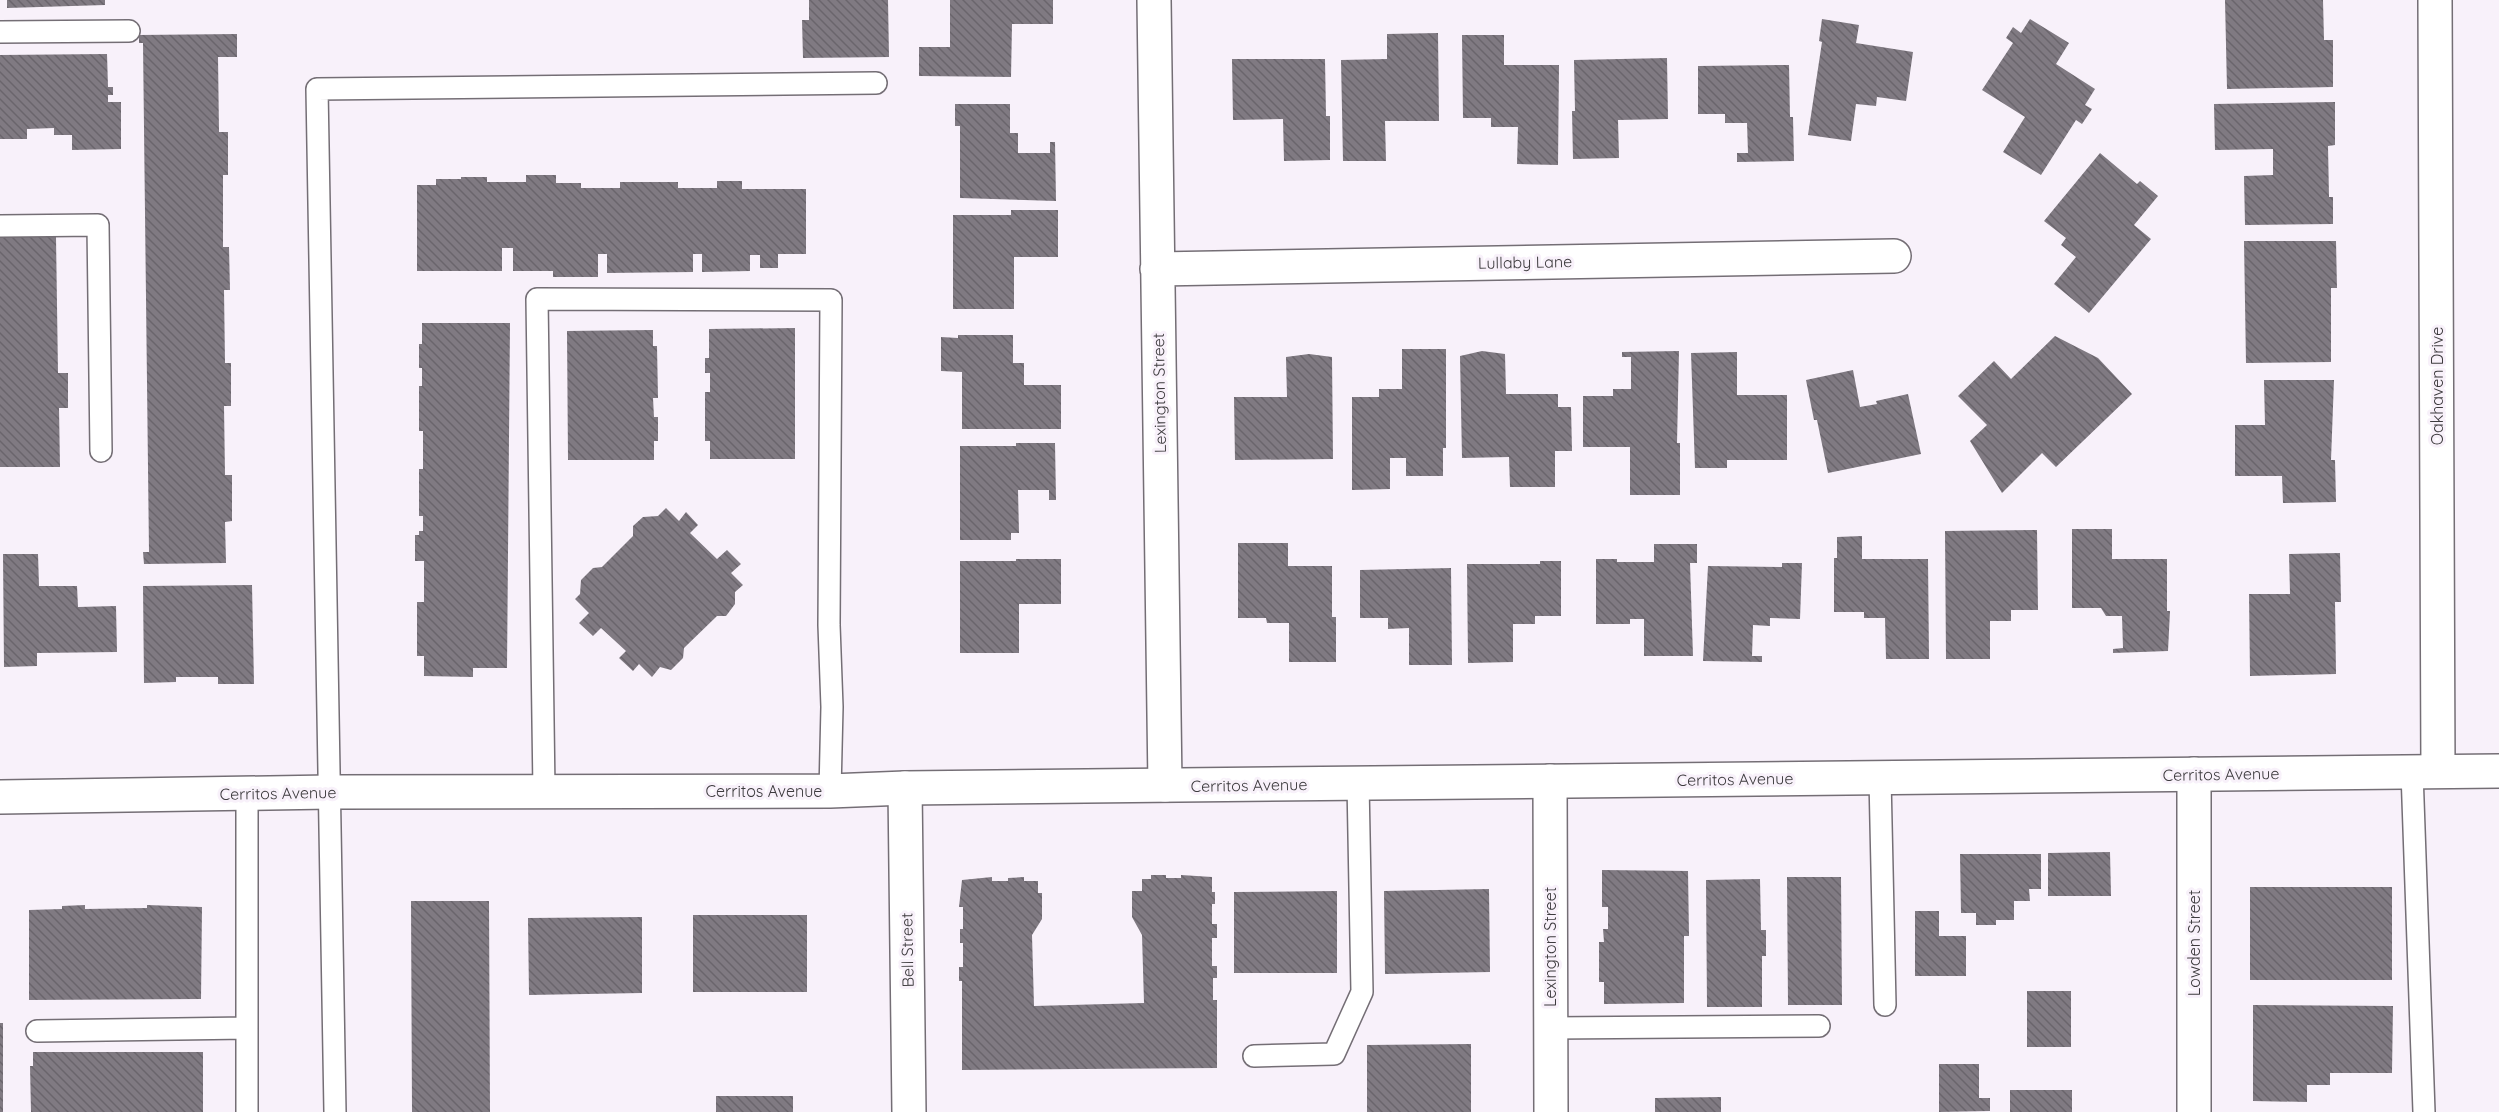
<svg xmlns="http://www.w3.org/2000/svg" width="2499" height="1112" viewBox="0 0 2499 1112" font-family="Quicksand,sans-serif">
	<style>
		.building { fill: url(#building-back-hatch) }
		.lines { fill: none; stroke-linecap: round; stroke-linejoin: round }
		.service-casing { stroke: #746e75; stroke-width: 24 }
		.minor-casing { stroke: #746e75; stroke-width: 36 }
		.secondary-casing { stroke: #746e75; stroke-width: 36 }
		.service { stroke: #fff; stroke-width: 21 }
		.minor { stroke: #fff; stroke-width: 33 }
		.secondary { stroke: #fff; stroke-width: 33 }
		.labels { text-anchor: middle; stroke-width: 6; stroke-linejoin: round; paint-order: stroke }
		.street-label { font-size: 16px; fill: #3d3b3e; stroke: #f8f1fa }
	</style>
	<defs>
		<pattern id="building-back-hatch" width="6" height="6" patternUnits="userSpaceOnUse" patternTransform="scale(1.5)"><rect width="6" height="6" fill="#807a82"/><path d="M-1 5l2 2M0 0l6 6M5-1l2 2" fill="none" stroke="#6a656c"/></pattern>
	</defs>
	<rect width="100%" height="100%" fill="#f8f1fa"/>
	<path class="building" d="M7 0H105V5L7 8Z
		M809 0H888L889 57 803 58 802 20H809Z
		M950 0H1053V24H1012L1011 77 919 76V47H950Z
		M2225 0H2323L2324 40H2333V87L2227 89Z
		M1822 19 1859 25 1856 43 1913 52 1906 101 1877 97 1876 106 1856 104 1851 141 1808 135 1822 42 1819 41Z
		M2030 19 2069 43 2056 64 2095 89 2085 105 2092 109 2082 124 2076 120 2041 175 2003 152 2025 117 1982 90 2013 43 2006 38 2013 27 2021 33Z
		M1438 33 1439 121H1385L1386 161H1343L1341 60 1387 59V34Z
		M237 34V57H218L219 132H228V175H223V247H229L230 290H224L225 363H231V406H224L225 475H232V521L225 522 226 563 144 564 143 552H149L143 43H139V35Z
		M1462 35H1504V65H1559L1558 165 1517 164 1518 127H1491V118H1463Z
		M107 54 108 87H113V95H108V102H121V149L72 150V135H54V128L27 129V139H0V55Z
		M1667 58 1668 119 1618 120 1619 158 1573 159 1572 111H1575L1574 60Z
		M1232 59H1325L1326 116H1330V160L1284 161 1283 119 1233 120Z
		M1789 65 1790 117H1793L1794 161 1737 162V153H1748L1747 123H1725V114H1698V66Z
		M2335 102V145L2328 146 2329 197H2333V224L2245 225 2244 176 2273 175V149L2215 150 2214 104Z
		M955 104H1010V133H1018V153H1050V142H1055L1056 201 960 198V126H955Z
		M2100 153 2137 184 2140 181 2158 196 2134 225 2151 239 2089 313 2054 284 2076 257 2061 245 2066 238 2044 221Z
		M526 175H556V183H581V188H620V182H678V188H717V181H742V189H806V254H778V268H760V255H750V271L702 272V254H693V272L607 273V254H598V277H553V271H513V248H502V271H417V185H436V179H461V177H487V182H526Z
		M1011 210H1058V257H1014V309H953V215H1011Z
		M0 237H56L58 373H68V408H59L60 467H0Z
		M2244 241H2336L2337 288H2331V362L2246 363Z
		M422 323H510L507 668H473V677L424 676V656H417V602H424V561H415V535H419V531H423V516H419V469H423V431H419V386H422V368H419V344H422Z
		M795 328V459H710V441H705V392H710V373H705V358H709V329Z
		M653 330V346H657L658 398H653L654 417H658V441H654V460H568L567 331Z
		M958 335H1013V363H1024V385H1061V429H962V372L941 371V337L958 338Z
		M2055 336 2098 358 2132 394 2056 467 2042 453 2002 493 1970 441 1987 425 1958 396 1994 361 2011 379Z
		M1402 349H1446V448H1443V476H1406V458H1390V489L1352 490V397H1379V389H1402Z
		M1482 351 1505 354 1506 394H1558V407H1571L1572 451H1555V487H1510L1509 457 1462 458 1460 356Z
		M1679 351 1677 443H1680V495H1630V447H1583V396H1613V389H1631V357H1622V352Z
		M1737 352V395H1787V460H1727V468H1695L1691 353Z
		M1309 354 1332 357 1333 459 1235 460 1234 397H1287L1286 357Z
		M1853 370 1860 407 1877 404 1876 401 1908 394 1921 454 1828 473 1817 420H1814L1806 380Z
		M2264 380H2334L2331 460H2335L2336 502 2283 503 2282 476H2235V425H2265Z
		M1016 443H1055L1056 500H1049V490H1018L1019 533H1011V540H960V446H1016Z
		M666 508 679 521 686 512 698 525 690 533 717 559 727 550 741 564 731 573 743 585 735 592V604L726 616H717L684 648 683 658 671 670 660 667 652 677 639 664 633 671 619 658 626 651 601 628 593 636 579 623 589 613 575 599 580 594 581 580 593 568 602 567 633 536V526L643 517 658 516Z
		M2072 529H2112V559H2167V611H2170L2168 651 2113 653V649L2123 648 2122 616H2106L2101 608H2072Z
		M2037 530 2038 610H2011V621H1990V659H1946L1945 531Z
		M1862 536V559H1928L1929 659H1886L1885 618H1864V612H1834V558H1837V537Z
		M1238 543H1288V566H1332V617H1336V662H1289V623H1267L1266 618H1238Z
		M1654 544H1697V563H1690L1693 656H1644V619H1630V624H1596V559H1617V562H1654Z
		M2340 553 2341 602H2335L2336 674 2250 676 2249 594H2290L2289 554Z
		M3 554H38L39 586H77L78 607 116 606 117 652 37 653V666L4 667Z
		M1016 559H1061V604H1019V653H960V561H1016Z
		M1540 561H1561V616H1535V624H1513V662L1468 663 1467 564H1540Z
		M1782 563H1802L1800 619 1770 618V626L1753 625 1752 656H1762V662L1703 661 1708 566 1782 567Z
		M1451 568 1452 665H1409V628L1388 629V618H1360V570Z
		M252 585 254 684H218V677H176V682L144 683 143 586Z
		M2110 852 2111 896H2048V853Z
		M1960 854H2041V889H2029L2030 901H2014V920H1996V925H1976V913H1961Z
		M1602 870 1688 871 1689 936H1684V1003L1604 1004V982H1599V942H1604L1603 929H1608V907H1602Z
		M1151 875H1166V878H1181V875L1212 877V892H1215V904H1212V924H1217V938H1212V966H1217V978H1213V1000H1217V1068L962 1070V981H959V967H963V943H960V929H963V907H959L962 880 992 877V881H1008V878L1024 877V881H1038V893H1042V919L1032 935 1034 1006 1144 1003 1142 935 1132 917V891H1142V879H1151Z
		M1787 877H1841L1842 1005H1788Z
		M1760 879 1761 930H1766V956H1762V1007H1707L1706 880Z
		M2250 887H2392V980H2250Z
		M1489 889 1490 972 1385 974 1384 891Z
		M1337 891V973H1234V892Z
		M411 901H489L490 1112H412Z
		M85 905V909L147 908V905L202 907 201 999 29 1000V910L62 909V906Z
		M1915 911H1939V936H1966V976H1915Z
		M693 915H807V992H693Z
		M642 917V993L529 995 528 918Z
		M2027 991H2071V1047H2027Z
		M2253 1005 2393 1006 2392 1073H2330V1085H2307V1102L2253 1101Z
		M0 1023H3V1112H0Z
		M1471 1044V1112H1367V1045Z
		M33 1052H203V1112H31L30 1066H33Z
		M1939 1064H1979V1098H1990V1111L1939 1112Z
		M2010 1090H2072V1112H2010Z
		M716 1096H793V1112H716Z
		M1721 1097V1112H1655V1098Z"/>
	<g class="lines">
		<g class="service-casing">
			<path id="service" d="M0 32 129 31
				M0 226 98 225 101 451
				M2412 772 2424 1112
				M1880 778 1885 1005
				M544 791 537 299 831 300 829 625 832 707 830 791
				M1551 1028 1819 1026
				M37 1031 247 1028
				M1254 1056 1334 1054 1362 992 1358 783
				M247 1112V794
				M335 1112 317 89 876 83"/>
		</g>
		<g class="minor-casing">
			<path id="minor" d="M1154 0 1165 785
				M2435 0 2438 771
				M1157 269 1894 256
				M2194 774V1112
				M1550 781 1551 1112
				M905 788 909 1112"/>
		</g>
		<g class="secondary-casing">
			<path id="secondary" d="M0 797 330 792 830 791 905 788 2499 771"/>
		</g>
		<use href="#service" class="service"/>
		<use href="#minor" class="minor"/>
		<use href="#secondary" class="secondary"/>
	</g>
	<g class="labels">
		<g class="street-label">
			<text transform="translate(1525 262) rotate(-1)" y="6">Lullaby Lane</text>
			<text transform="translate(2437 386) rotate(-90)" y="6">Oakhaven Drive</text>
			<text transform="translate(1159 393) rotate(-91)" y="6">Lexington Street</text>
			<text transform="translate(2221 774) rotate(-1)" y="6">Cerritos Avenue</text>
			<text transform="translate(1735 779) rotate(-1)" y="6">Cerritos Avenue</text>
			<text transform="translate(1249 785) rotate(-1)" y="6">Cerritos Avenue</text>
			<text x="764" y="797">Cerritos Avenue</text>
			<text transform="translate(278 793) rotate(-1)" y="6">Cerritos Avenue</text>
			<text transform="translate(2194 943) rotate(-90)" y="6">Lowden Street</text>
			<text transform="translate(1550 947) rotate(-90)" y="6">Lexington Street</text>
			<text transform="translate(907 950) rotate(-91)" y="6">Bell Street</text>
		</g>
	</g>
</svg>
